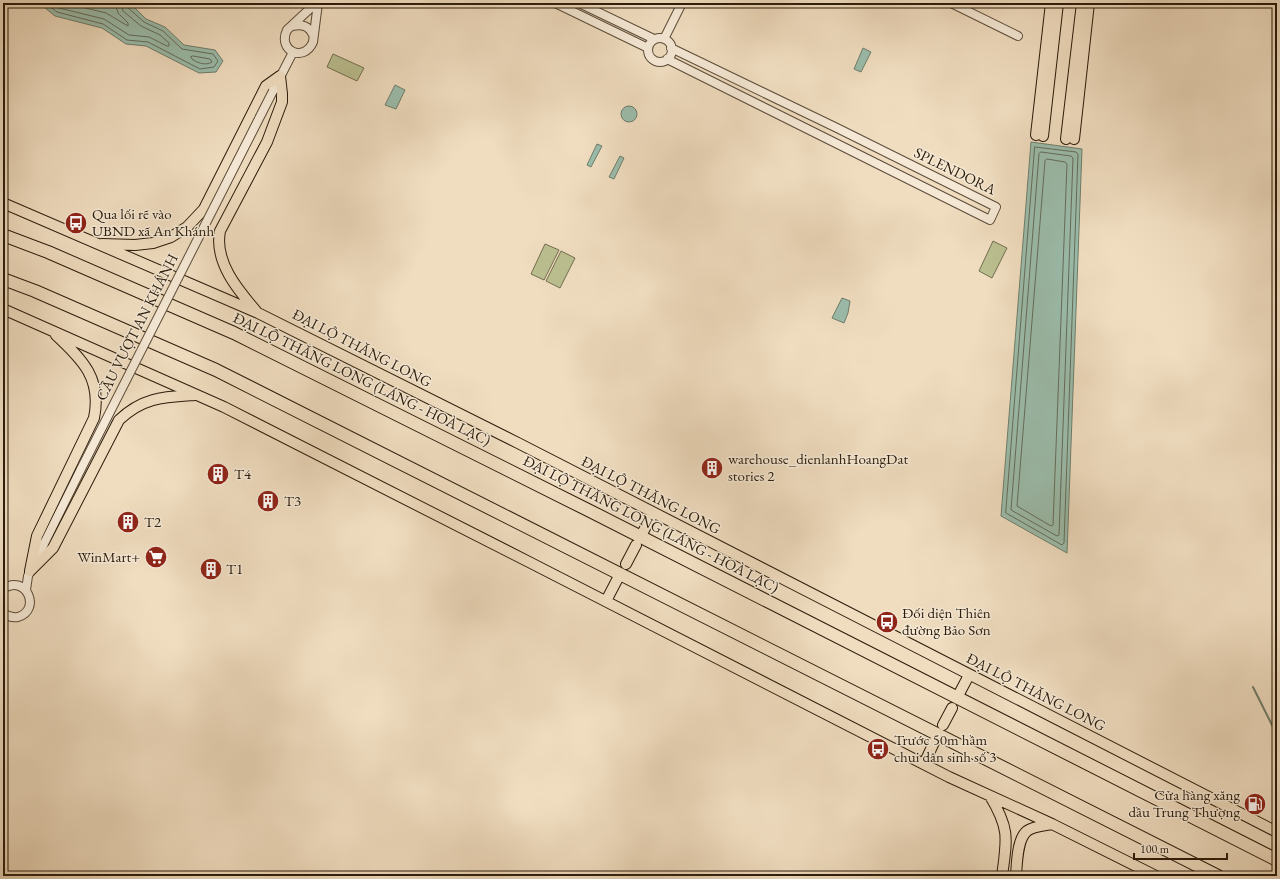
<svg xmlns="http://www.w3.org/2000/svg" width="1280" height="879" viewBox="0 0 1280 879" font-family="'EB Garamond',serif">
	<style>
		.green { fill: #bbc091; stroke: #736e4e }
		.water { fill: #9bbdac; stroke: #6e7d6b }
		.lines { fill: none; stroke-linecap: round; stroke-linejoin: round }
		.shore { stroke: #636c5b; stroke-width: 1 }
		.stream { stroke: #6e7d6b; stroke-width: 2 }
		.minor-casing { stroke: #5c4c38; stroke-width: 10 }
		.major-casing { stroke: #2b1c0a; stroke-width: 12 }
		.highway-casing { stroke: #2b1c0a; stroke-width: 14 }
		.minor { stroke: #f5e9d6; stroke-width: 8 }
		.major { stroke: #f0ddc0; stroke-width: 10 }
		.highway { stroke: #f0ddc0; stroke-width: 12 }
		.minor-bridge-casing { stroke: #5c4c38; stroke-width: 10; stroke-linecap: butt }
		.minor-bridge { stroke: #f5e9d6; stroke-width: 8 }
		.labels { text-anchor: middle; stroke-width: 3; stroke-linejoin: round; paint-order: stroke }
		.street-label { font-size: 15px; fill: #2b1c0a; stroke: #f5e9d6 }
		.poi-label { font-size: 15px; fill: #2b1c0a; stroke: #f5e9d6; text-anchor: start }
	</style>
	<rect width="100%" height="100%" fill="#f0ddc0"/>
	<filter id="stains"><feTurbulence type="fractalNoise" baseFrequency=".005" numOctaves="4"/><feColorMatrix values="0 0 0 0 .2 0 0 0 0 .09 0 0 0 0 .02 0 0 0 .5 -.17"/></filter>
	<radialGradient id="worn" r=".72"><stop offset=".6" stop-color="#630" stop-opacity="0"/><stop offset="1" stop-color="#630" stop-opacity=".3"/></radialGradient>
	<path class="green" d="M333 54 364 68 357 81 327 67Z
		M993 241 1007 248 992 278 979 271Z
		M545 244 559 250 544 280 531 274Z
		M561 251 575 258 560 288 546 281Z"/>
	<path class="water" d="M39 3H127L134 7 146 19 165 27 184 45 215 50 223 61 216 72 199 73 146 46 126 44 102 28 55 16Z
		M863 48 871 52 861 72 854 69Z
		M395 85 405 90 396 109 385 105Z
		M621 114a8 8 0 1 1 16 0a8 8 0 1 1-16 0Z
		M1031 142 1082 149 1067 553 1001 516Z
		M597 144 602 146 591 167 587 165Z
		M620 156 624 158 614 179 609 177Z
		M842 298 850 301 848 313 844 323 832 318Z"/>
	<g class="lines">
		<path class="shore" d="M45 3 57 12 103 24 127 40 148 42 200 69 214 67 218 61 213 54 182 49 163 31 144 22 127 7 126 3
			M53 3 59 8 104 19 129 35 149 37 167 46H169V43L160 35 141 26 123 11 121 3
			M65 3 106 13 128 26V23L118 13 115 3
			M193 56 210 59 212 62C205 66 198 63 192 59L191 57Z
			M1035 147 1076 152 1078 154 1064 543 1062 545 1006 513Z
			M1041 152 1071 156 1073 158 1059 535 1057 536 1011 510 1039 154Z
			M1047 159 1065 162 1067 164 1053 525 1051 526 1017 506 1045 161Z"/>
		<path class="stream" d="M1253 687 1277 735"/>
		<g class="minor-casing">
			<path id="minor" d="M316 3 287 30C277 51 304 63 313 42L318 3
				M555 3 648 48
				M579 3 654 39
				M951 3 1018 36
				M292 26C303 24 309 26 313 35
				M648 50a12 12 0 1 1 24 0a12 12 0 1 1-24 0Z
				M664 39 682 3
				M667 59 990 220 996 207 837 128 671 48
				M273 91 293 52
				M3 589C26 573 42 610 18 617 13 618 7 616 3 613
				M26 590 28 576 81 469"/>
		</g>
		<g class="major-casing">
			<path id="major" d="M1036 135 1051 3
				M1043 136 1058 3
				M1066 139 1082 3
				M1074 139 1089 3
				M3 203 258 313 518 443 1277 832
				M102 244 135 245 153 243 171 237 187 227 204 209 266 86 280 76 282 94V102L267 142 220 231C214 262 238 290 256 311
				M3 309 224 407 531 563 949 777 1052 824 1156 876
				M643 532 653 513
				M626 564 636 545
				M30 571 37 536 94 418C102 379 83 360 56 335
				M30 571 53 548 119 420C143 397 164 397 195 395
				M606 601 619 576
				M959 694 969 675
				M943 725 952 708
				M924 764 937 736
				M990 796C1010 829 1007 839 1002 876
				M1016 876C1017 863 1017 839 1027 831 1034 826 1044 826 1052 824"/>
		</g>
		<g class="highway-casing">
			<path id="highway" d="M3 235 48 252 234 333 588 510 1277 860
				M3 279 35 291 216 370 1218 876"/>
		</g>
		<use href="#minor" class="minor"/>
		<use href="#major" class="major"/>
		<use href="#highway" class="highway"/>
		<g class="minor-bridge-casing">
			<path id="minor-bridge" d="M81 469 273 91"/>
		</g>
		<use href="#minor-bridge" class="minor-bridge"/>
	</g>
	<defs>
		<g id="bus-disc" transform="scale(1.15)"><circle r="9.5" fill="#8f2418" stroke="#f5e9d6"/><path d="M-5-6H5V4H4V6H2V4H-2V6H-4V4H-5ZM-3.5-4V0h7V-4ZM-3.5 1.2v1.5H-2V1.2ZM2 1.2v1.5H3.5V1.2Z" fill="#fff"/></g>
		<g id="building-disc" transform="scale(1.15)"><circle r="9.5" fill="#8f2418" stroke="#f5e9d6"/><path d="M-4-6H4V6H1V3H-1V6H-4ZM-2.5-4.3h1.7v1.8h-1.7ZM.8-4.3h1.7v1.8H.8ZM-2.5-1h1.7V.8h-1.7ZM.8-1h1.7V.8H.8Z" fill="#fff"/></g>
		<g id="supermarket-disc" transform="scale(1.15)"><circle r="9.5" fill="#8f2418" stroke="#f5e9d6"/><path d="M-6-5.5h2.5l.6 2H6L4.5 2H-2.5L-4.4-4H-6ZM-1.5 3.2a1.3 1.3 0 1 0 .1 0ZM3 3.2a1.3 1.3 0 1 0 .1 0Z" fill="#fff"/></g>
		<g id="fuel-disc" transform="scale(1.15)"><circle r="9.5" fill="#8f2418" stroke="#f5e9d6"/><path d="M-5.5-6h7V0h2V4h1.3V-2.5L3-4.5l.8-.8L6-3V5H2.5V1h-1V6h-7ZM-4.2-4.7v3.2H.2V-4.7Z" fill="#fff"/></g>
	</defs>
	<g fill-rule="evenodd">
		<use href="#bus-disc" x="76" y="223"/>
		<use href="#building-disc" x="712" y="468"/>
		<use href="#building-disc" x="218" y="474"/>
		<use href="#building-disc" x="268" y="501"/>
		<use href="#building-disc" x="128" y="522"/>
		<use href="#supermarket-disc" x="156" y="557"/>
		<use href="#building-disc" x="211" y="569"/>
		<use href="#bus-disc" x="887" y="622"/>
		<use href="#bus-disc" x="878" y="749"/>
		<use href="#fuel-disc" x="1255" y="804"/>
	</g>
	<g class="labels">
		<g class="street-label">
			<text transform="translate(955 171) rotate(26)" y="5">SPLENDORA</text>
			<text transform="translate(137 327) rotate(-63)" y="5">CẦU VƯỢT AN KHÁNH</text>
			<text transform="translate(362 348) rotate(27)" y="5">ĐẠI LỘ THĂNG LONG</text>
			<text transform="translate(362 379) rotate(26)" y="5">ĐẠI LỘ THĂNG LONG (LÁNG - HOÀ LẠC)</text>
			<text transform="translate(651 495) rotate(27)" y="5">ĐẠI LỘ THĂNG LONG</text>
			<text transform="translate(651 524) rotate(27)" y="5">ĐẠI LỘ THĂNG LONG (LÁNG - HOÀ LẠC)</text>
			<text transform="translate(1036 692) rotate(27)" y="5">ĐẠI LỘ THĂNG LONG</text>
		</g>
		<g class="poi-label">
			<text x="92" y="219">Qua lối rẽ vào<tspan x="92" dy="17">UBND xã An Khánh</tspan></text>
			<text x="728" y="464">warehouse_dienlanhHoangDat<tspan x="728" dy="17">stories 2</tspan></text>
			<text x="234" y="479">T4</text>
			<text x="284" y="506">T3</text>
			<text x="144" y="527">T2</text>
			<text x="140" y="562" text-anchor="end">WinMart+</text>
			<text x="226" y="574">T1</text>
			<text x="902" y="618">Đối diện Thiên<tspan x="902" dy="17">đường Bảo Sơn</tspan></text>
			<text x="894" y="745">Trước 50m hầm<tspan x="894" dy="17">chui dân sinh số 3</tspan></text>
			<text x="1240" y="800" text-anchor="end">Cửa hàng xăng<tspan x="1240" dy="17">dầu Trung Thượng</tspan></text>
		</g>
	</g>
	<rect width="1280" height="879" fill="none" stroke="#f0ddc0" stroke-width="16"/>
	<rect x="4" y="4" width="1272" height="871" fill="none" stroke="#2b1c0a" stroke-width="2"/>
	<rect x="8" y="8" width="1264" height="863" fill="none" stroke="#2b1c0a"/>
	<path d="M1134 853v6h93v-6" fill="none" stroke="#2b1c0a" stroke-width="2"/>
	<text x="1140" y="853" font-size="12" fill="#2b1c0a" stroke="#f5e9d6" stroke-width="3" paint-order="stroke">100 m</text>
	<rect width="100%" height="100%" filter="url(#stains)"/>
	<rect width="100%" height="100%" fill="url(#worn)"/>
</svg>
